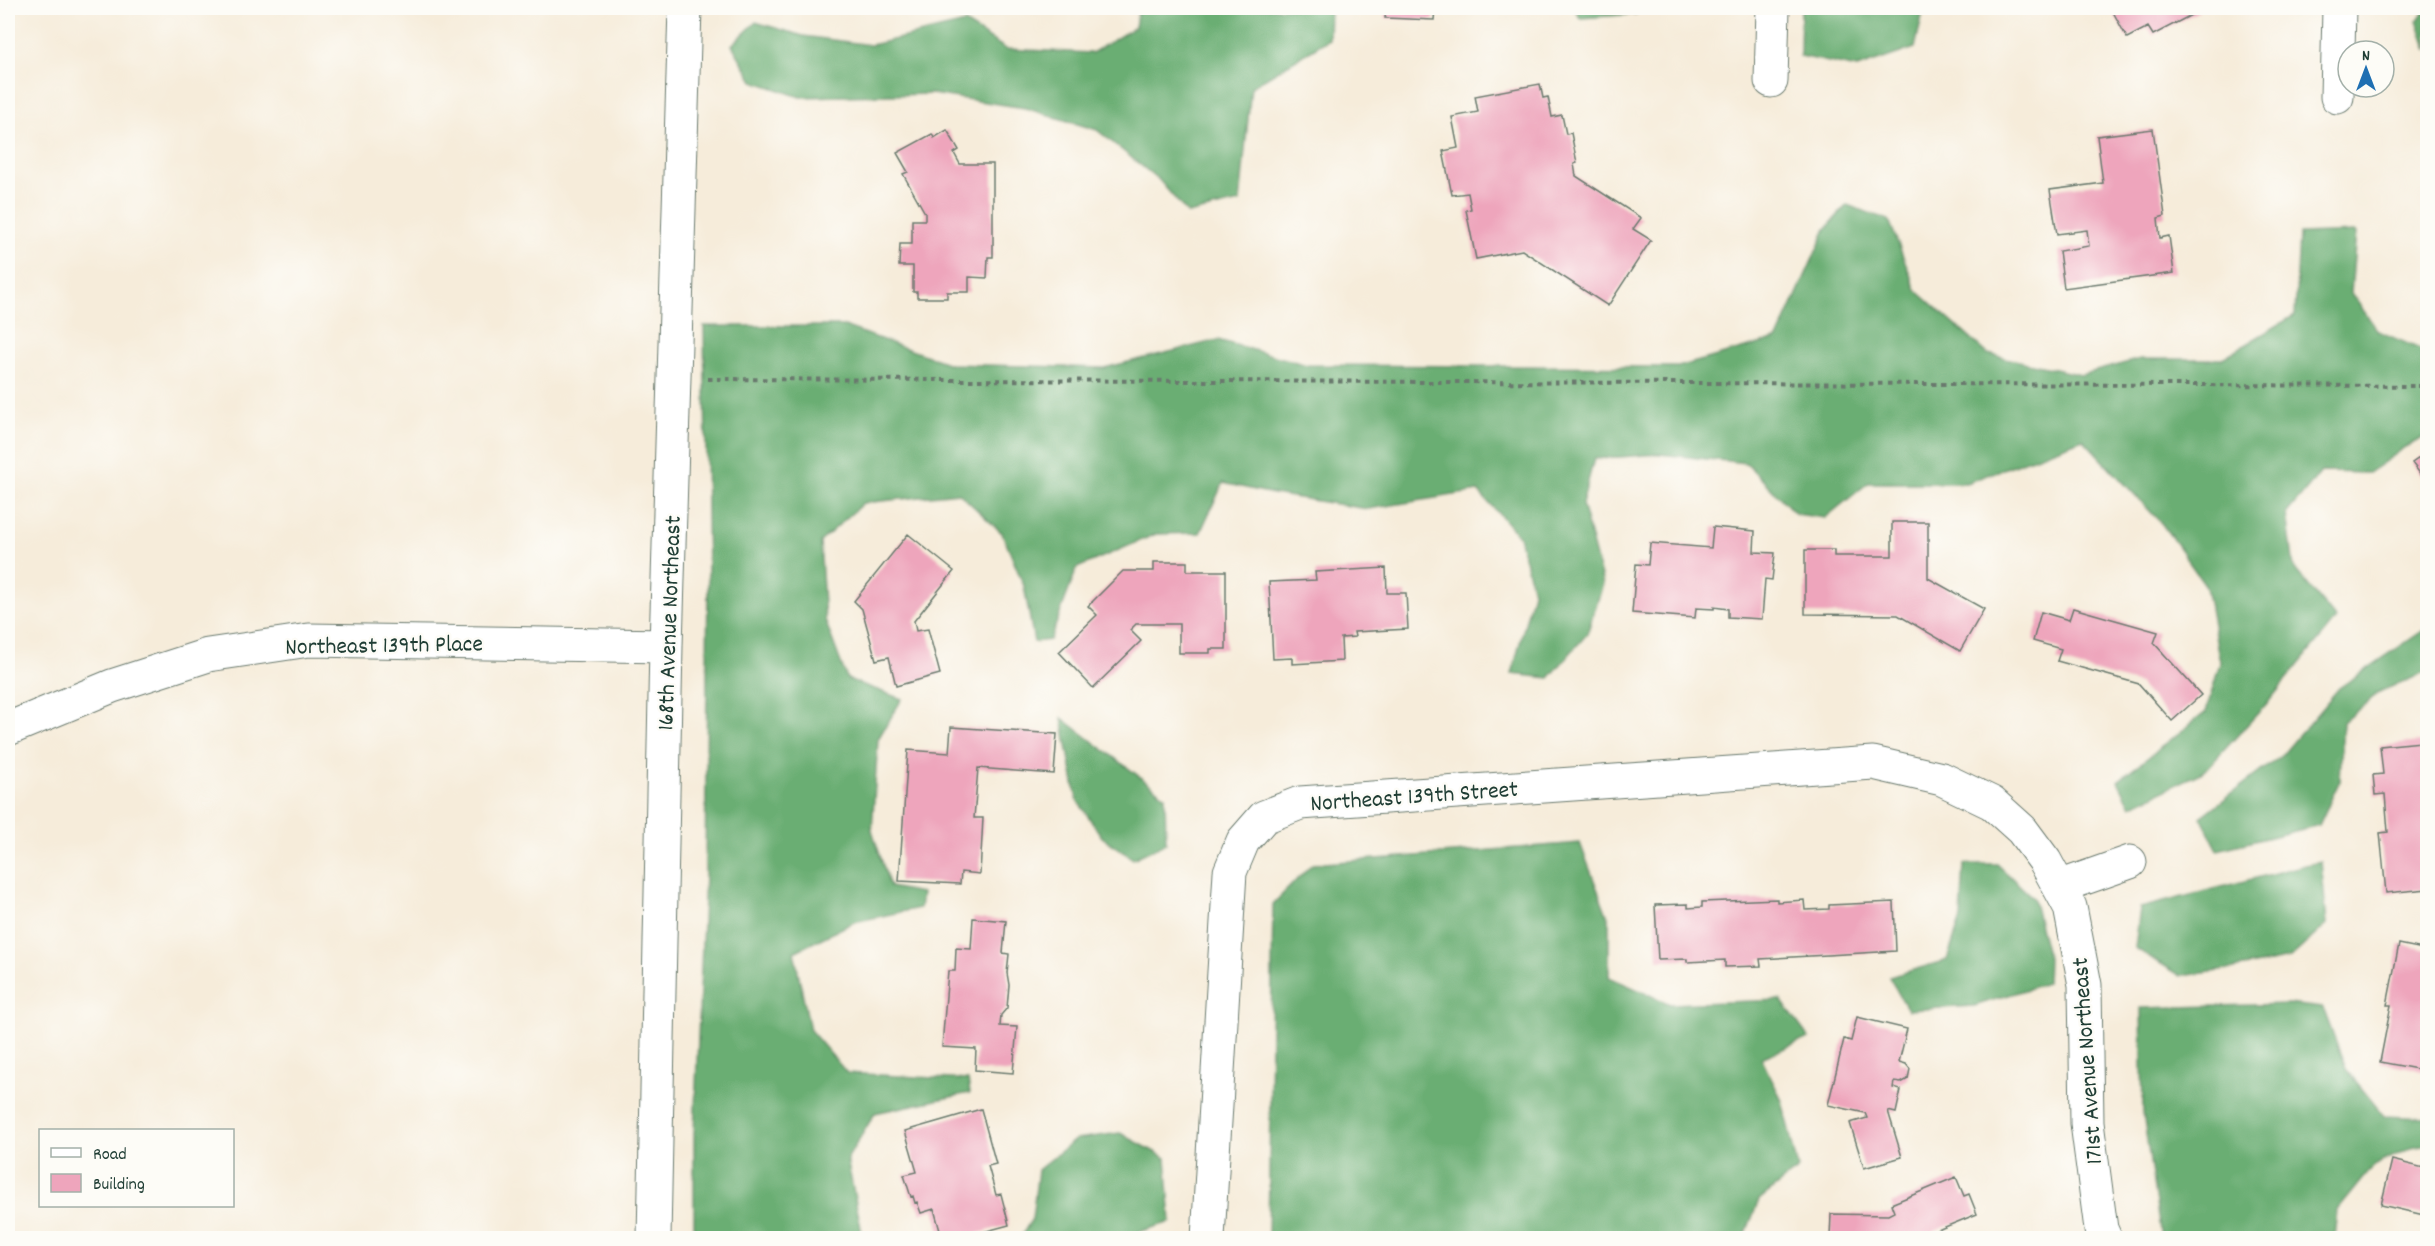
<svg xmlns="http://www.w3.org/2000/svg" width="2435" height="1246" viewBox="0 0 2435 1246" font-family="Dekko,sans-serif">
	<style>
		.forest { fill: #6aae73; stroke: #447654; stroke-width: 1.5 }
		.building { fill: #eea5bc }
		.lines { fill: none; stroke-linecap: round; stroke-linejoin: round }
		.minor-casing { stroke: #6a7a6e; stroke-width: 35 }
		.path { stroke: #6a7a6e; stroke-width: 4; stroke-dasharray: 4.5 4.5; stroke-linecap: butt }
		.minor { stroke: #fff; stroke-width: 33 }
		.labels { text-anchor: middle; stroke-width: 5; stroke-linejoin: round; paint-order: stroke }
		.street-label { font-size: 24px; fill: #1f3d34; stroke: #fdfcf7 }
	</style>
	<rect width="100%" height="100%" fill="#fdfcf7"/>
	<filter id="ink" filterUnits="userSpaceOnUse"><feTurbulence type="fractalNoise" baseFrequency=".0167" numOctaves="2"/><feDisplacementMap in="SourceGraphic" scale="12" xChannelSelector="R" yChannelSelector="G"/><feConvolveMatrix kernelMatrix="1 2 1 2 8 2 1 2 1" color-interpolation-filters="sRGB"/></filter>
	<filter id="wash" filterUnits="userSpaceOnUse"><feTurbulence type="fractalNoise" baseFrequency=".008" numOctaves="4" result="noise"/><feDisplacementMap in="SourceGraphic" scale="24" xChannelSelector="R" yChannelSelector="G"/><feGaussianBlur stdDeviation="1.35" result="paint"/><feColorMatrix in="noise" values="0 0 0 0 0 0 0 0 0 0 0 0 0 0 0 0 0 1.4 0 .05"/><feComposite in="paint" operator="in"/></filter>
	<g filter="url(#wash)">
		<rect width="100%" height="100%" fill="#f6ecda"/>
		<path class="forest" d="M1138 8H1330L1329 39 1251 87 1240 202 1188 214 1159 180 1097 130 1025 108 932 94 800 97 753 81 732 45 756 22 803 36 871 45 965 23 1006 49 1092 53 1135 27Z
			M1574 8H1640L1636 14 1580 18Z
			M1801 8H1924L1915 48 1857 68 1800 56Z
			M2426 8H2428L2427 50 2417 21Z
			M1847 205 1889 220 1916 290 1988 354 2081 375 2140 359H2221L2295 315 2299 234 2356 232 2351 293 2378 331 2427 352V436L2411 444 2368 473 2321 472 2287 513 2294 568 2336 619 2270 700 2205 771 2131 806 2118 781 2206 712 2220 663 2206 586 2162 524 2083 439 1966 483H1868L1825 518 1796 514 1746 463 1659 454 1594 459 1582 504 1603 584 1587 634 1549 678 1512 674 1533 592 1519 536 1478 491 1368 509 1273 494 1223 483 1200 533 1156 534 1077 568 1050 640 1034 642 1024 586 1002 533 959 493 863 503 820 542 825 620 847 679 902 699 878 739 872 830 890 887 922 893 920 908 854 922 794 952 810 1030 847 1073 968 1080 970 1093 875 1113 847 1159 863 1238H694V1132L705 874 708 575 704 326H844L950 364 1104 368 1218 340 1307 365 1678 367 1777 339 1826 229Z
			M2427 628V672L2381 691 2343 722 2340 780 2319 825 2218 850 2201 817 2282 755 2339 688Z
			M1062 718 1165 796 1166 843 1133 859 1102 837 1077 800Z
			M1580 843 1609 920V977L1670 1004 1781 1000 1809 1038 1761 1058 1782 1100 1798 1169 1759 1200 1744 1238H1268L1273 904 1312 864Z
			M2321 861 2327 924 2290 958 2234 969 2181 976 2135 948 2140 908Z
			M1964 864H1997L2033 898 2048 958 2047 983 1974 1006 1908 1010 1889 977 1947 960 1961 918Z
			M2288 1004 2323 1008 2346 1069 2384 1116 2427 1118V1145L2410 1148 2372 1167 2337 1210 2334 1238H2161L2143 1113 2141 1008Z
			M1120 1133 1166 1158 1171 1222 1119 1238H1020L1032 1219 1038 1170 1076 1139Z"/>
		<g id="blocks">
			<path class="building" d="M1386 8H1435L1434 20 1385 18Z
				M2111 8H2197L2199 11 2153 35 2148 27 2127 38Z
				M1540 84 1543 98 1548 97 1552 117 1562 115 1566 134 1571 133 1577 163 1574 164 1576 176 1641 218 1633 229 1651 240 1608 306 1522 250 1476 259 1466 210 1471 209 1468 193 1452 195 1443 151 1458 148 1452 117 1478 112 1475 96Z
				M2153 129 2165 216 2158 218 2160 238 2169 236 2174 273 2064 288 2059 251 2089 246 2087 230 2057 234 2050 190 2103 183 2097 136Z
				M947 130 959 150 954 153 960 164H993V257H988L987 278 969 277V292H947V298H917V292H913V266H899L900 244H912V220H925V213L903 174 908 172 897 153 932 134 934 138Z
				M2428 452V484L2412 463Z
				M1892 522H1928V578L1984 609 1960 651 1898 615 1805 614V550H1834V556H1892Z
				M1713 527 1755 531 1754 552 1775 553 1772 580 1765 579 1762 619 1728 617V609L1714 607V609L1696 608 1695 618 1632 613 1636 564 1648 565 1650 543 1711 548Z
				M908 534 954 571 914 621 916 631 928 629 940 674 896 686 889 657 876 660 862 609 854 601Z
				M1154 562H1187V571H1226V649H1210V653H1179V624H1136L1130 630 1141 641 1093 688 1059 652 1097 615 1088 606 1123 571H1154Z
				M1386 568 1387 593H1406L1408 629 1354 632 1355 637 1341 638 1342 661 1292 664V658L1273 659 1269 582 1316 580 1315 572Z
				M2073 608 2158 632 2154 643 2201 695 2172 721 2139 684 2057 661 2061 649 2033 641 2041 612 2069 620Z
				M951 727 1057 734 1054 774 978 768 974 818H983L980 874 961 872 960 884 899 881 908 750 949 753Z
				M2421 742 2424 769 2428 768V889L2386 893 2380 833 2388 832 2385 794 2375 795 2373 775 2383 774 2380 746Z
				M1777 899V902L1804 900 1805 910 1829 909V905L1894 902 1896 951 1760 959 1761 966 1725 967V960L1687 962V959L1658 960 1655 905 1688 904V908L1702 907V902Z
				M973 918 1006 921 1003 953 1009 954 1007 973 1009 985 1007 1008 1001 1015 1000 1026 1017 1027 1013 1073 975 1070 976 1049 942 1047 948 971H955L956 948 971 949Z
				M2399 944 2428 950V1071L2380 1062 2391 1005H2387Z
				M1857 1017 1907 1029 1899 1062 1906 1064 1910 1069 1908 1079 1901 1083 1894 1082 1893 1088 1901 1090 1896 1113 1888 1111 1902 1157 1864 1168 1850 1123 1867 1118 1865 1113 1828 1105 1844 1039 1851 1041Z
				M981 1109 996 1164 988 1166 996 1195 1001 1194 1009 1225 961 1238H942L934 1209 921 1213 917 1202 915 1203 913 1196 911 1197 904 1175 917 1172 905 1131Z
				M2392 1160 2428 1169V1216L2381 1205Z
				M1956 1177 1964 1196 1969 1194 1977 1214 1918 1238H1830L1831 1214 1888 1215 1894 1212 1891 1204Z"/>
		</g>
	</g>
	<g filter="url(#ink)">
		<use href="#blocks" fill-opacity="0" stroke="#6a7a6e" stroke-width="1.5"/>
		<g class="lines">
			<g class="minor-casing">
				<path id="minor" d="M1771 81 1773 8
					M2337 97 2339 8
					M8 729 112 686 208 655 309 640 666 646
					M2059 887 2130 862
					M654 1238 666 646 685 8
					M1208 1238 1230 872 1243 841 1264 817 1300 803 1873 763 1942 779 1992 803 2022 830 2045 861 2070 907 2085 985 2087 1123 2101 1229 2105 1238"/>
			</g>
			<path class="path" d="M708 379 2428 386"/>
			<use href="#minor" class="minor"/>
		</g>
	</g>
	<g class="labels">
		<g class="street-label">
			<text transform="translate(668 623) rotate(-88)" y="8">168th Avenue Northeast</text>
			<text transform="translate(384 644) rotate(-1)" y="8">Northeast 139th Place</text>
			<text transform="translate(1414 795) rotate(-4)" y="8">Northeast 139th Street</text>
			<text transform="translate(2086 1061) rotate(-94)" y="8">171st Avenue Northeast</text>
		</g>
	</g>
	<rect width="2435" height="1246" fill="none" stroke="#fdfcf7" stroke-width="30"/>
	<rect x="39" y="1129" width="195" height="78" fill="#fdfcf7" stroke="#a4b0a9" stroke-width="1.5"/>
	<rect x="51" y="1148" width="30" height="9" fill="#ffffff" stroke="#a4b0a9" stroke-width="1.5"/>
	<text x="93" y="1159" font-size="18" fill="#1f3d34">Road</text>
	<rect x="51" y="1174" width="30" height="18" fill="#eea5bc" stroke="#a4b0a9" stroke-width="1.5"/>
	<text x="93" y="1189" font-size="18" fill="#1f3d34">Building</text>
	<g transform="translate(2366 69)"><circle r="28" fill="#fdfcf7" stroke="#a4b0a9" stroke-width="1.5"/>
	<path d="M0-4.5L10 22L0 15L-10 22Z" fill="#1f6fb2"/>
	<text y="-9" font-size="16" font-weight="bold" text-anchor="middle" fill="#1f3d34">N</text>
	</g>
</svg>
